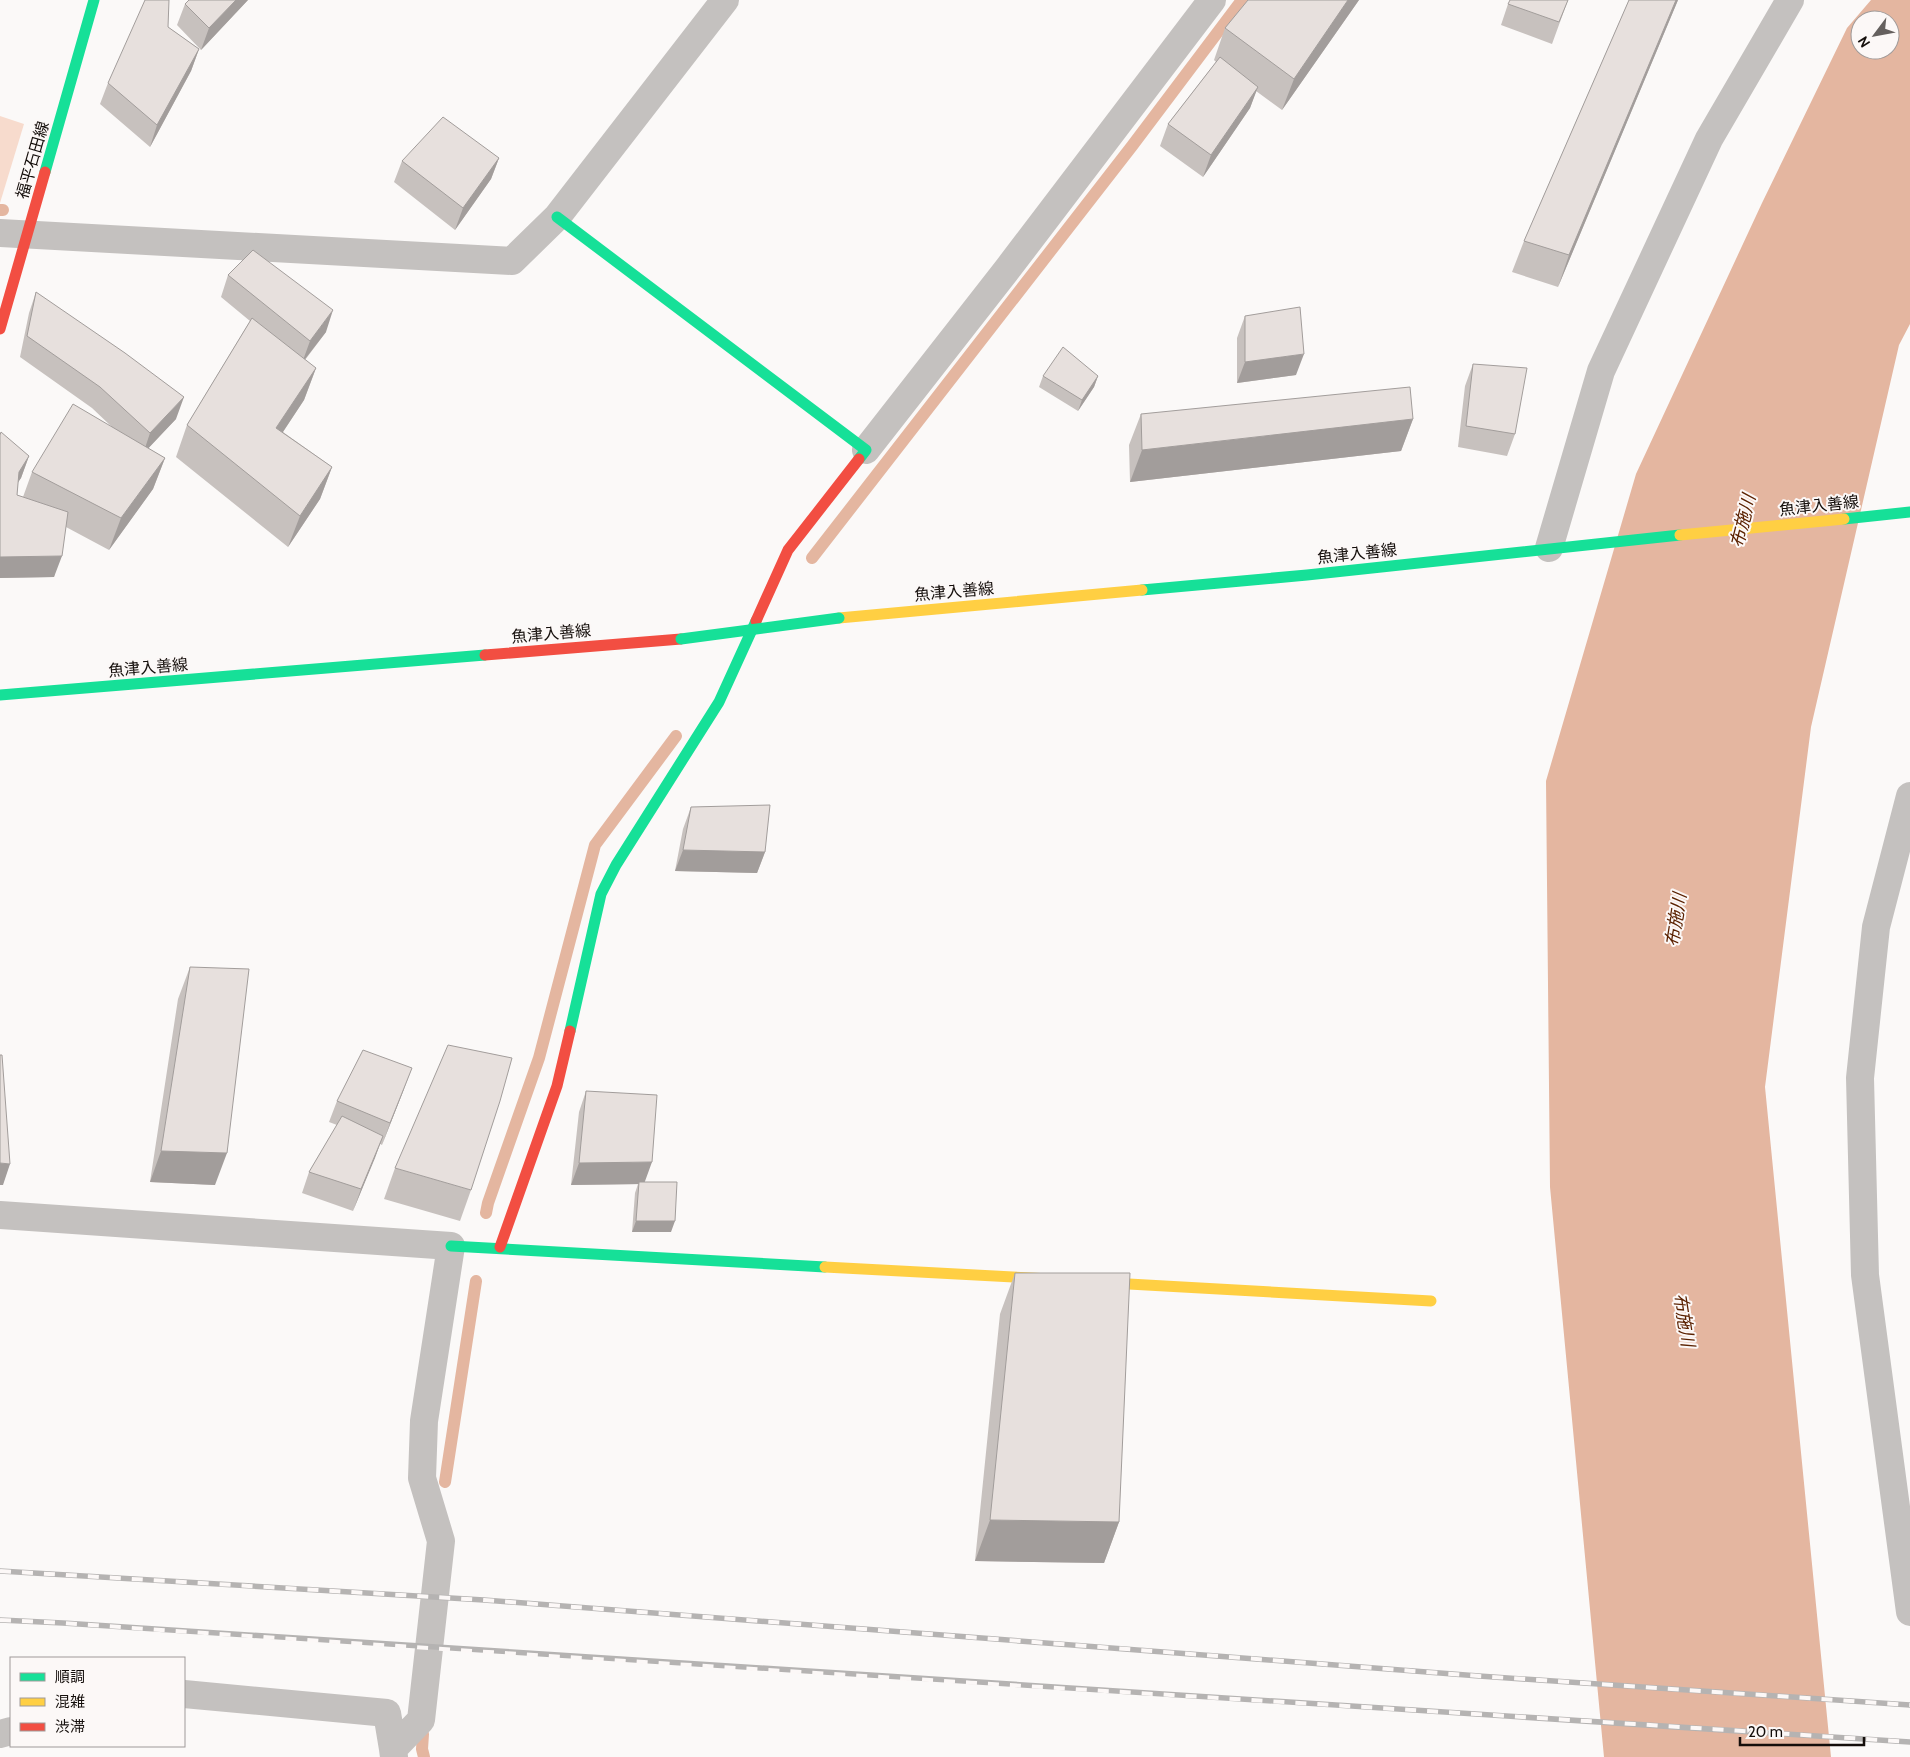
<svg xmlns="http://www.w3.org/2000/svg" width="1910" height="1757" viewBox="0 0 1910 1757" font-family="Cabin,'Noto Sans JP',sans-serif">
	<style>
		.green { fill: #f7dbcd }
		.water { fill: #e4b6a0; fill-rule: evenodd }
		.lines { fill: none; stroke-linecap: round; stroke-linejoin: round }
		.stream { stroke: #e4b6a0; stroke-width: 12 }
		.street { stroke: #c4c1bf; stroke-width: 28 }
		.fast { stroke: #16e098; stroke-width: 11 }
		.slow { stroke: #ffcf43; stroke-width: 11 }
		.jam { stroke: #f24e42; stroke-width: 11 }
		.rail-casing { stroke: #b5b3b2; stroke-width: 5.5 }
		.rail { stroke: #fcf8f7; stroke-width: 4; stroke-dasharray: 11; stroke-linecap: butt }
		.fast-bridge { stroke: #16e098; stroke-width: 11 }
		.wall { fill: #c7c1be }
		.shaded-wall { fill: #a29d9b }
		.building { fill: #e7e0dd; stroke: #a29d9b }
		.labels { text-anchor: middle; stroke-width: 4; stroke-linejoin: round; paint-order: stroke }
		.street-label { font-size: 16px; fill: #140e0b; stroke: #fcf8f7 }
		.water-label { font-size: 18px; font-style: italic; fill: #5b2100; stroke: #fcf8f7 }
	</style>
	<rect width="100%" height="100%" fill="#fbf9f8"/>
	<path class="green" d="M0 116 24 124 0 203Z"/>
	<path class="water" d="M1871 0H1910V324L1899 345 1811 727 1765 1087 1831 1757H1604L1550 1187 1546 781 1636 474 1762 203 1847 28ZM1860 20H1890V50H1860Z"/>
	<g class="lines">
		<path class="stream" d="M0 210H3
			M812 558 1132 146 1242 0
			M486 1213 488 1203 539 1058 595 845 676 736
			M445 1482 476 1281
			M423 1734 422 1749 424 1757"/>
		<path class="street" d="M0 233 512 261 557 217 725 0
			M866 450 1009 267 1212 0
			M1549 548 1601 371 1709 139 1790 0
			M1910 796 1876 927 1860 1078 1865 1275 1910 1612
			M0 1215 451 1246 424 1421 422 1478 441 1541 421 1720 393 1749 394 1757
			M184 1694 387 1713 393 1749
			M0 1734 11 1731"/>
		<path class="fast" d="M45 172 94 0
			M557 217 866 450 859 459
			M1844 519 1910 512
			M1142 590 1307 575 1680 535
			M0 695 485 655
			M570 1031 601 894 616 865 719 702 756 621
			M451 1246 825 1267"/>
		<path class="slow" d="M1680 535 1844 519
			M839 618 1142 590
			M825 1267 1050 1279
			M1093 1282 1431 1301"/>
		<path class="jam" d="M0 329 45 172
			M756 621 788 550 859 459
			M485 655 681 639
			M500 1247 557 1086 570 1031"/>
		<g class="rail-casing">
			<path id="rail" d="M0 1571 484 1600 1479 1676 1910 1705
				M0 1620 63 1623C679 1667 1295 1701 1910 1742"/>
		</g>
		<use href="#rail" class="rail"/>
		<path class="fast-bridge" d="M681 639 839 618"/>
	</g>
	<path class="wall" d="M248 0 201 50 177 25 185 4Z
		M1248 0H1359L1282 110 1256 91 1250 108 1203 177 1160 146 1168 124 1216 62 1214 60 1225 28Z
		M1568 0 1552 44 1501 25 1508 4Z
		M1629 0H1678L1558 287 1512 272 1524 241Z
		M168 27 199 49 191 71 150 147 100 104 108 83Z
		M499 158 491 179 455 230 394 182 402 161Z
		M228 275 326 332 305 360 316 368 304 400 283 432 332 467 320 499 288 547 176 457 187 425 250 321 221 297Z
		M36 292 176 419 148 448 165 458 153 489 109 550 66 527 54 577 0 578V435L29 456 21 478 18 482 17 495 23 497 32 472 112 427 92 408 20 357 29 313Z
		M1245 316 1296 375 1237 383V338Z
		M1473 364 1515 434 1507 456 1458 447 1465 386Z
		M1043 376H1098L1094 387 1078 411 1039 387Z
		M1141 414 1413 419 1401 451 1130 482 1129 445Z
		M691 807 765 852 757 873 675 871 683 829Z
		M190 967 215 1185 150 1182 178 999Z
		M404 1089 382 1145 380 1144 353 1211 302 1193 309 1172 337 1125 329 1122 337 1101Z
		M586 1091 644 1182 671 1232H632L635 1193 638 1184 571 1185 579 1112Z
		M395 1168 471 1190 460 1221 384 1199Z
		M1015 1273 1119 1522 1104 1563 975 1561 1000 1314Z"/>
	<path class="shaded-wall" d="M236 0H248L201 50 209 28Z
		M1348 0H1359L1282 110 1294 79Z
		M1676 0H1678L1558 287 1569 255Z
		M199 49 191 71 150 147 157 125Z
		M1258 87 1250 108 1203 177 1211 155Z
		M499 158 491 179 455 230 463 208Z
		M333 310 326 332 302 363 310 341Z
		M1304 354 1296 375 1237 383 1245 362Z
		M316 368 304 400 265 459 276 428Z
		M1098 376 1094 387 1078 411 1082 400Z
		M184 397 176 419 143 454 150 433Z
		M1413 419 1401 451 1130 482 1142 450Z
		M29 456 21 478 11 493 19 472Z
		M165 458 153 489 109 550 121 518Z
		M332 467 320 499 288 547 300 516Z
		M62 556 54 577 0 578V557Z
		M683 850 765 852 757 873 675 871Z
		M412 1068 404 1089 382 1145 390 1123Z
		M383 1136 375 1158 353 1211 361 1189Z
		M161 1151 227 1153 215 1185 150 1182Z
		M652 1162 644 1184 571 1185 579 1163Z
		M0 1163 10 1164 3 1185H0Z
		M636 1221H675L671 1232H632Z
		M990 1520 1119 1522 1104 1563 975 1561Z"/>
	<path class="building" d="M145 0H169L168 27 199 49 157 125 108 83Z
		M189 0H236L209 28 185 4Z
		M1248 0H1348L1294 79 1225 28Z
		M1510 0H1568L1559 22 1508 4Z
		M1629 0H1676L1569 255 1524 241Z
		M1220 57 1258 87 1211 155 1168 124Z
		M443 117 499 158 463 208 402 161Z
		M253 250 333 310 310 341 228 275Z
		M36 292 125 353 184 397 150 433 100 387 27 336Z
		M1300 307 1304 354 1245 362V316Z
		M252 318 316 368 276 428 332 467 300 516 187 425Z
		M1063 347 1098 376 1082 400 1043 376Z
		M1473 364 1527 368 1515 434 1466 426Z
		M1410 387 1413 419 1142 450 1141 414Z
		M73 404 165 458 121 518 32 472Z
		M1 432 29 456 19 472 17 495 68 512 62 556 0 557V435Z
		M770 805 765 852 683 850 691 807Z
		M190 967 249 969 227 1153 161 1151Z
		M448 1045 512 1058 500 1101 471 1190 395 1168Z
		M363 1050 412 1068 390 1123 337 1101Z
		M0 1055H2L10 1164 0 1163Z
		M586 1091 657 1095 652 1162 579 1163Z
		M342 1116 383 1136 361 1189 309 1172Z
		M639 1182H677L675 1221H636Z
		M1015 1273H1130L1119 1522 990 1520Z"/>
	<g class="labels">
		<g class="street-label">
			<text transform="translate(32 160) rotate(-74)" y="6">福平石田線</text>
			<text transform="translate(1819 505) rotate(-6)" y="6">魚津入善線</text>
			<text transform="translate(1357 553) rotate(-6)" y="6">魚津入善線</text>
			<text transform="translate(954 591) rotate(-5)" y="6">魚津入善線</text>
			<text transform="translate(551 633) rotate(-5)" y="6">魚津入善線</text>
			<text transform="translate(148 667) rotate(-5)" y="6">魚津入善線</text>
		</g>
		<g class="water-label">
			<text transform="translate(1743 521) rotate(-76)" y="6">布施川</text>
			<text transform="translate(1676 920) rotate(-81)" y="6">布施川</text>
			<text transform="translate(1684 1320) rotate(81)" y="6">布施川</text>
		</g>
	</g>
	<rect x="10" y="1657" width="175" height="90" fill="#fcf8f7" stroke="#9f9a99"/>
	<rect x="20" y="1673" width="25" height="8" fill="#16e098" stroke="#9f9a99"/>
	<text x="55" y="1682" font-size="15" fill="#140e0b">順調</text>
	<rect x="20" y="1698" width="25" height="8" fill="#ffcf43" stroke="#9f9a99"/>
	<text x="55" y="1707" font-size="15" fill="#140e0b">混雑</text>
	<rect x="20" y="1723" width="25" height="8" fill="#f24e42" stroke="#9f9a99"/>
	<text x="55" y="1732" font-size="15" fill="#140e0b">渋滞</text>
	<g transform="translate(1875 35) rotate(238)"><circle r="24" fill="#fcf8f7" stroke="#9f9a99"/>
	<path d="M0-4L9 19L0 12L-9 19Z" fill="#65605e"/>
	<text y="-8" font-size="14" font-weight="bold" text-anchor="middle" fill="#140e0b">N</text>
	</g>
	<path d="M1740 1737v8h124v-8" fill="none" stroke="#140e0b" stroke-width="2.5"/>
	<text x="1748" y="1737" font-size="15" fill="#140e0b" stroke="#fcf8f7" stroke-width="4" paint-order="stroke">20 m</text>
</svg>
